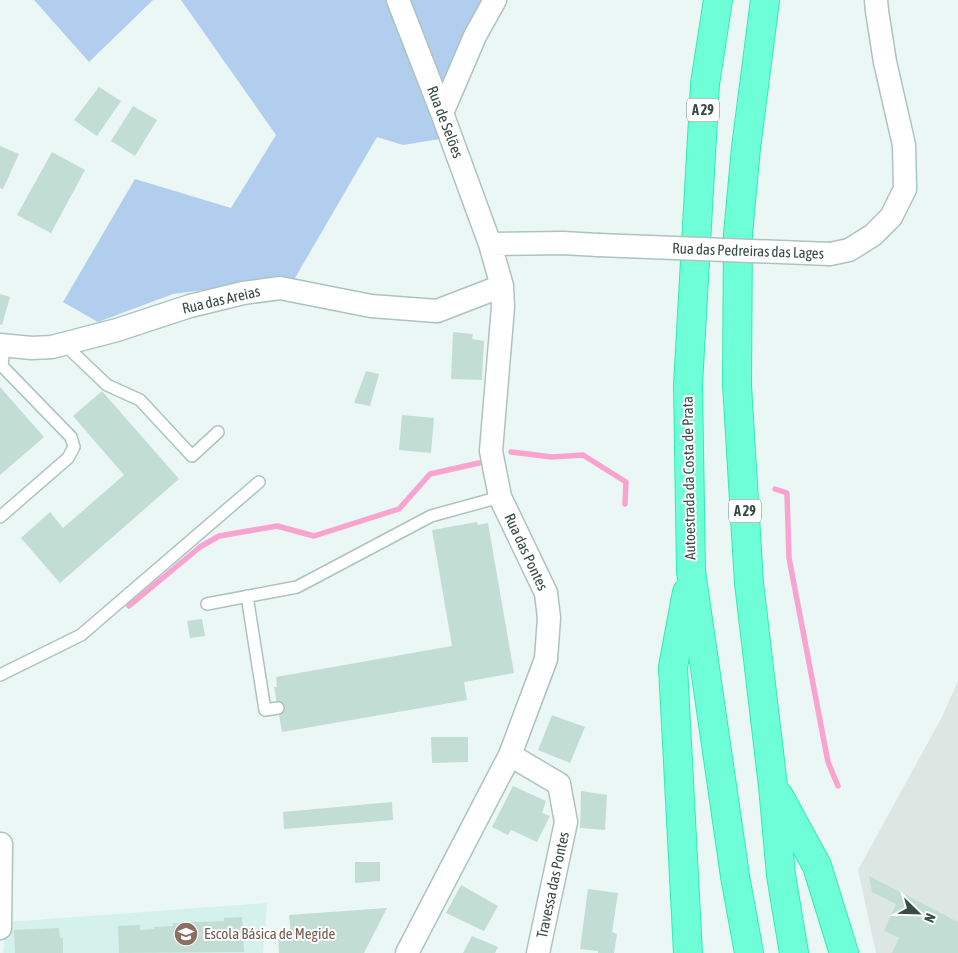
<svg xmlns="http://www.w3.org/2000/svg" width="958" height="953" viewBox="0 0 958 953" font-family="'Asap Condensed',sans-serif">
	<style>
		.industrial { fill: #dce7e3 }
		.education { fill: #d4f1eb }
		.green { fill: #b1ceee }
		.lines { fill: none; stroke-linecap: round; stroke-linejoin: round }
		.stream { stroke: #f8a3d0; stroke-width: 5.5 }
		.building { fill: #c2ddd4 }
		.service-casing { stroke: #acc4bd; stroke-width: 14 }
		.minor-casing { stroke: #acc4bd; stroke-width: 25 }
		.motorway-casing { stroke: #2fecb3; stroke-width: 30 }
		.service { stroke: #fff; stroke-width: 11 }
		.minor { stroke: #fff; stroke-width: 22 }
		.motorway { stroke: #6effd8; stroke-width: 28 }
		.minor-bridge-casing { stroke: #acc4bd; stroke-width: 25; stroke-linecap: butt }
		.minor-bridge { stroke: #fff; stroke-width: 22 }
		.labels { text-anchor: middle; stroke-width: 4; stroke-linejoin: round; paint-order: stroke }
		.shield { fill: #fff; stroke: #74827d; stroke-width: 1 }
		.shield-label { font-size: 14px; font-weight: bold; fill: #384c45 }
		.street-label { font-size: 15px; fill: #384c45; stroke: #fff }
		.education-label { font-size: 15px; fill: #785e54; stroke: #fff; text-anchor: start }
	</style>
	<rect width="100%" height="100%" fill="#ebf7f4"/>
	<path class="industrial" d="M958 681V953H876L858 870 942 717Z"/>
	<path class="education" d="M267 903 263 953H3L7 922Z"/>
	<path class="green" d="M34 0H153L89 62Z
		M181 0H494L440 139 403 145 377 137 295 278 173 294 98 322 63 302 135 179 231 208 276 135Z"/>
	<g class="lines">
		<path class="stream" d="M511 452 552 457 583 455 626 482 625 504
			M775 489 787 493 789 558 828 762 838 786
			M129 606 200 547 219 536 277 526 314 536 399 509 430 474 479 463"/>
	</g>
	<path class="building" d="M99 87 121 101 97 136 74 120Z
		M133 106 157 120 135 156 111 141Z
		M0 146 19 154 3 189 0 188Z
		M52 152 85 170 51 233 17 215Z
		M0 294 10 297 2 325 0 324Z
		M453 332 473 334 472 339 484 341 482 380 451 379Z
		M366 371 379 374 370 406 354 403Z
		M0 387 44 437 0 475Z
		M102 391 179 479 60 583 21 538 50 512 63 528 124 475 73 416Z
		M402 415 434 418 431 453 399 450Z
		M477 522 478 525 488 523 514 673 464 682 467 700 282 732 274 687H277L276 677 452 646 432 530Z
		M202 619 205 636 190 638 187 621Z
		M552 715 585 727 570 763 538 750Z
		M431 737H468V762L432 763Z
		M513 786 546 801 542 813 550 816 537 842 511 830 508 835 492 827Z
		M581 791 607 795 605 830 580 828Z
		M392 802 393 820 284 829 283 812Z
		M355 862H380V881L355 883Z
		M869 876 958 922V953H892L899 938 884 931 896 904 872 892Z
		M461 885 498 906 484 931 446 913Z
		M588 889 618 893 612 932 617 934 614 953H598V951L580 949Z
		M387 908 364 953H279L278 935 291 934 289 915Z
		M242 917 244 952 119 953 118 926 140 925V930L154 929V927L173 926V923L224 921V918Z
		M59 928 60 938H63V953H15L14 930Z
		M472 936 498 947 495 953H463Z"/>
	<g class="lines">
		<g class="service-casing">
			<path id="service" d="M64 344 107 385 140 400 192 456 218 432
				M0 517 68 458 74 447 71 437 2 366 4 346
				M247 596 265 710 278 708
				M207 604 297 587 431 516 500 497
				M0 675 81 635 259 482"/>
		</g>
		<g class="minor-casing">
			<path id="minor" d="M398 0 442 113 490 244 502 286 503 307 491 451 500 497 546 593 549 618 546 659 510 755 407 953
				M442 113 475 36 495 0
				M490 244 563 243 598 245
				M830 254 849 250 873 235 891 217 905 189 904 145 885 62 877 11 876 0
				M0 345 32 348 52 347 117 330 190 306 243 293 280 288 371 306 437 311 502 286
				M510 755 559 784 566 822 538 953
				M0 928 1 844"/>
		</g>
		<g class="motorway-casing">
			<path id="motorway" d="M718 0 705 84 688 385 691 571 735 876 749 953
				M765 0 746 148 738 234 737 385 749 583 773 786 781 875 794 953
				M687 592 673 667 688 953
				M779 796 817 866 844 953"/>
		</g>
		<use href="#service" class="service"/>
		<use href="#minor" class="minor"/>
		<use href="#motorway" class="motorway"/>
		<g class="minor-bridge-casing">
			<path id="minor-bridge" d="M598 245 830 254"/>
		</g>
		<use href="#minor-bridge" class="minor-bridge"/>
	</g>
	<defs>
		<g id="school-disc" transform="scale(1.25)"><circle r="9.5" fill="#8d6e63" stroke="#fff"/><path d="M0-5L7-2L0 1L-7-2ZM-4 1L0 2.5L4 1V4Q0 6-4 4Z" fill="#fff"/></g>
	</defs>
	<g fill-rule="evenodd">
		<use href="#school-disc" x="186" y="934"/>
	</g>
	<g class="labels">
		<g class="shield">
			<rect x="687" y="98.5" width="32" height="23" rx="4"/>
			<rect x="729" y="499.5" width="32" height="23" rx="4"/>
		</g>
		<g class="shield-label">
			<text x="703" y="115">A 29</text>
			<text x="745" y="516">A 29</text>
		</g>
		<g class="street-label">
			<text transform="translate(445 122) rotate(69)" y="5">Rua de Selões</text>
			<text transform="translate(748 251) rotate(2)" y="5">Rua das Pedreiras das Lages</text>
			<text transform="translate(221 300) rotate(-13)" y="5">Rua das Areias</text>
			<text transform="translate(689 478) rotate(-91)" y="5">Autoestrada da Costa de Prata</text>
			<text transform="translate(526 552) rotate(65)" y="5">Rua das Pontes</text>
			<text transform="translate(553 885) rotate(-78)" y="5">Travessa das Pontes</text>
		</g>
		<g class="education-label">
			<text x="204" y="939">Escola Básica de Megide</text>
		</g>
	</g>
	<g transform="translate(918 913) rotate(113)" stroke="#ffffff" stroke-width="4" paint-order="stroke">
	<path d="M0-4L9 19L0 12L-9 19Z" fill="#384c45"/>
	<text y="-8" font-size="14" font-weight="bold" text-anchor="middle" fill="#384c45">N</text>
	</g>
</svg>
